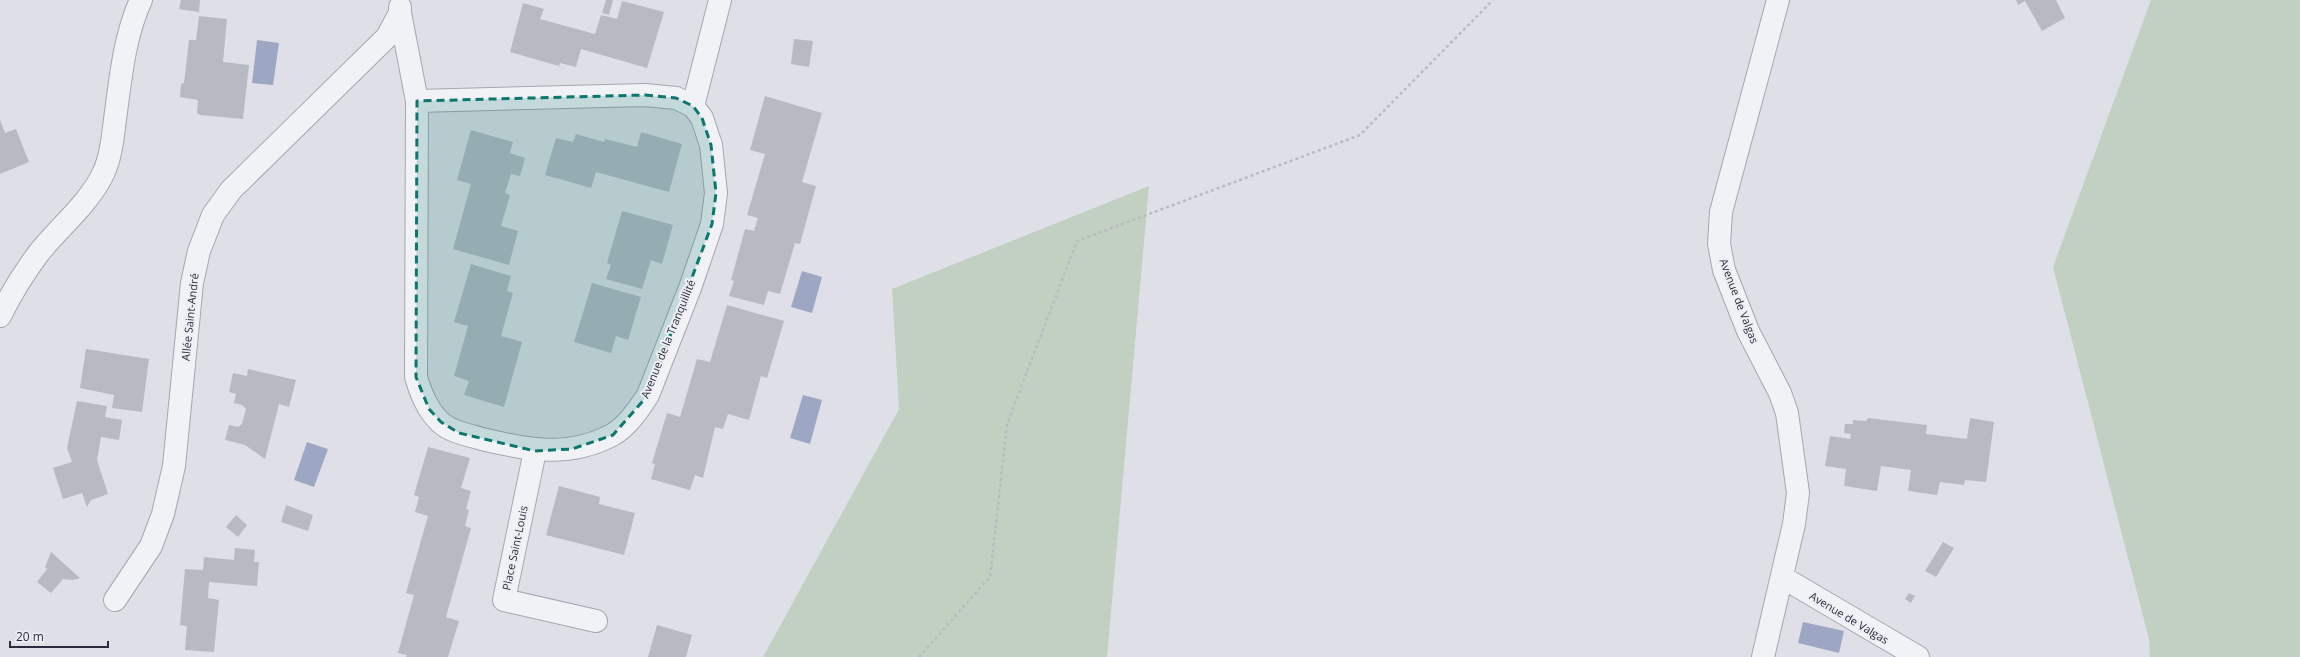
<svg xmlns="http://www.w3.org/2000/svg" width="2300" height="657" viewBox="0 0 2300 657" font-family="'Open Sans',sans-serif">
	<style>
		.green { fill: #c1d0c1 }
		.water { fill: #9da7c3 }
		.building { fill: #b7b9c3 }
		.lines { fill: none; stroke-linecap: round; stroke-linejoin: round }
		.minor-casing { stroke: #a5a6b0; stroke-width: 24 }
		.path { stroke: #b9bbc1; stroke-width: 2.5; stroke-dasharray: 3 3; stroke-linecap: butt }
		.minor { stroke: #f1f2f5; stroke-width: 22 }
		.marked { fill: #0f766e; fill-opacity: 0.2; stroke: #0f766e; stroke-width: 3; stroke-dasharray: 8 5; stroke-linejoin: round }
		.labels { text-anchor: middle; stroke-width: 4; stroke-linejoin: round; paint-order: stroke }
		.street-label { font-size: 11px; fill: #292c3c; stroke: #eeeff4 }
	</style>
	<rect width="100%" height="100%" fill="#dfe0e7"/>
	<path class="green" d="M2151 0H2300V657H2150L2149 639 2053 267Z
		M1149 186 1107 657H763L899 409 892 289Z"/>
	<path class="water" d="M257 40 279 43 273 85 252 83Z
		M802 271 822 277 812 313 791 307Z
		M803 395 822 400 810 444 790 438Z
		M307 442 328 449 314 487 294 480Z
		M1803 622 1844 631 1839 653 1798 643Z"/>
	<path class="building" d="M181 0H200L199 12 179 9Z
		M606 0H613L609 15 602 13Z
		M2016 0H2056L2065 18 2042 31 2025 1 2018 5Z
		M622 1 664 12 647 68 581 49 576 67 560 63 559 66 510 52 523 3 544 9 540 19 595 34 601 15 617 19Z
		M199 16 227 19 223 62 249 65 243 119 200 115 197 113 198 100 180 97 181 84 184 83 189 40H196Z
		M794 39 813 41 809 67 791 64Z
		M765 96 822 113 802 182 816 186 800 244 795 243 780 294 768 291 764 305 729 296 734 281 731 280 745 229 754 231 758 218 747 215 765 154 750 150Z
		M0 120 5 133 16 129 29 162 0 174Z
		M471 130 513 142 510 153 525 158 520 176 511 174 505 193 510 195 501 226 518 231 509 265 453 249 471 184 457 180Z
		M641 132 682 144 669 192 596 172 591 188 545 175 556 138 573 142 576 134 604 142 605 139 637 147Z
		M622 211 673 225 662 264 651 260 642 289 606 279 611 265 607 263Z
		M471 264 511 276 507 291 513 293 501 336 522 342 504 407 464 395 469 381 454 376 468 326 454 322Z
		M592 283 641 297 628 340 616 336 611 353 574 342Z
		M727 305 784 321 767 378 761 376 749 420 728 414 723 429 715 427 703 478 695 475 690 490 651 479 655 464 652 463 667 413 680 417 697 359 710 362Z
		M86 349 149 359 142 412 112 408 114 395 80 388Z
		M248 369 296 380 289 407 279 404 265 459 245 445 225 440 229 425 238 427 242 424 246 409 242 405 234 403 236 394 229 392 233 373 247 376Z
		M77 401 107 406 105 417 122 420 119 440 101 437 97 460 108 494 91 500 87 507 82 493 63 499 53 468 72 462 67 448Z
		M1868 418 1927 425 1926 434 1967 439 1970 418 1994 422 1986 482 1965 480 1964 485 1940 482 1937 495 1908 491 1911 470 1881 466 1877 491 1844 486 1846 469 1825 466 1830 436 1850 439 1851 434 1844 433 1845 424H1853V420L1866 421Z
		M428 447 470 458 461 488 471 491 466 509 469 510 465 526 471 528 446 617 459 621 448 657H406L407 655 398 653 414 595 406 593 428 516 415 512 419 497 414 495Z
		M559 486 600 497 599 504 635 513 624 555 546 535Z
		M286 505 313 515 308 531 281 522Z
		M236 515 247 525 238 537 226 527Z
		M1943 542 1954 548 1936 577 1925 571Z
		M235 548 255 550 254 562H259L257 586 209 582 208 598 219 600 214 652 185 650 187 626 180 625 185 569 203 570 204 557 234 560Z
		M51 552 80 578 73 580 63 579 51 593 37 582 47 569 45 567Z
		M1909 593 1915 596 1911 603 1905 599Z
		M657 625 692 635 686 657H648Z"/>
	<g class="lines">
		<g class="minor-casing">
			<path id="minor" d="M400 13 417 101 416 377C421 394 427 409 440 422 451 432 468 435 482 439 527 450 569 458 612 435 627 427 639 409 648 395L690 288 712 224 716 193 711 145 702 118 693 106 676 98 645 95 417 101
				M693 106 720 0
				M0 316C11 294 23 274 38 254 59 227 87 206 103 174 112 155 113 133 116 112 121 74 125 35 141 0
				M535 451 504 600 596 621
				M1782 577 1918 657
				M115 600 151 546 163 514 174 466 192 283 199 251 213 215 231 190 387 37 400 13V7
				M1763 657 1794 524 1798 493 1787 413 1780 393 1748 331 1724 270 1719 244 1721 212 1778 0"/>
		</g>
		<path class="path" d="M919 657 990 577 1007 424 1077 241 1360 135 1493 0"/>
		<use href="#minor" class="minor"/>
	</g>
	<path class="marked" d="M645 95 676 98 693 106 702 118 711 145 716 193 712 224 648 395 613 435 572 449 535 451 459 433 441 422 429 409 416 377 417 101Z"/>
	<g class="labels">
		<g class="street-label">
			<text transform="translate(1739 301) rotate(69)" y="4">Avenue de Valgas</text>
			<text transform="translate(190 317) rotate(-84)" y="4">Allée Saint-André</text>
			<text transform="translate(668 339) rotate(-68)" y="4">Avenue de la Tranquillité</text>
			<text transform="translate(515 548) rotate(-78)" y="4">Place Saint-Louis</text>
			<text transform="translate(1849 618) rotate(31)" y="4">Avenue de Valgas</text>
		</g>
	</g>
	<path d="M10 641v6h98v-6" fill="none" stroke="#292c3c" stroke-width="2"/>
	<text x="16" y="641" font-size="12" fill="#292c3c" stroke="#eeeff4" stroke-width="3" paint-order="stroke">20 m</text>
</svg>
